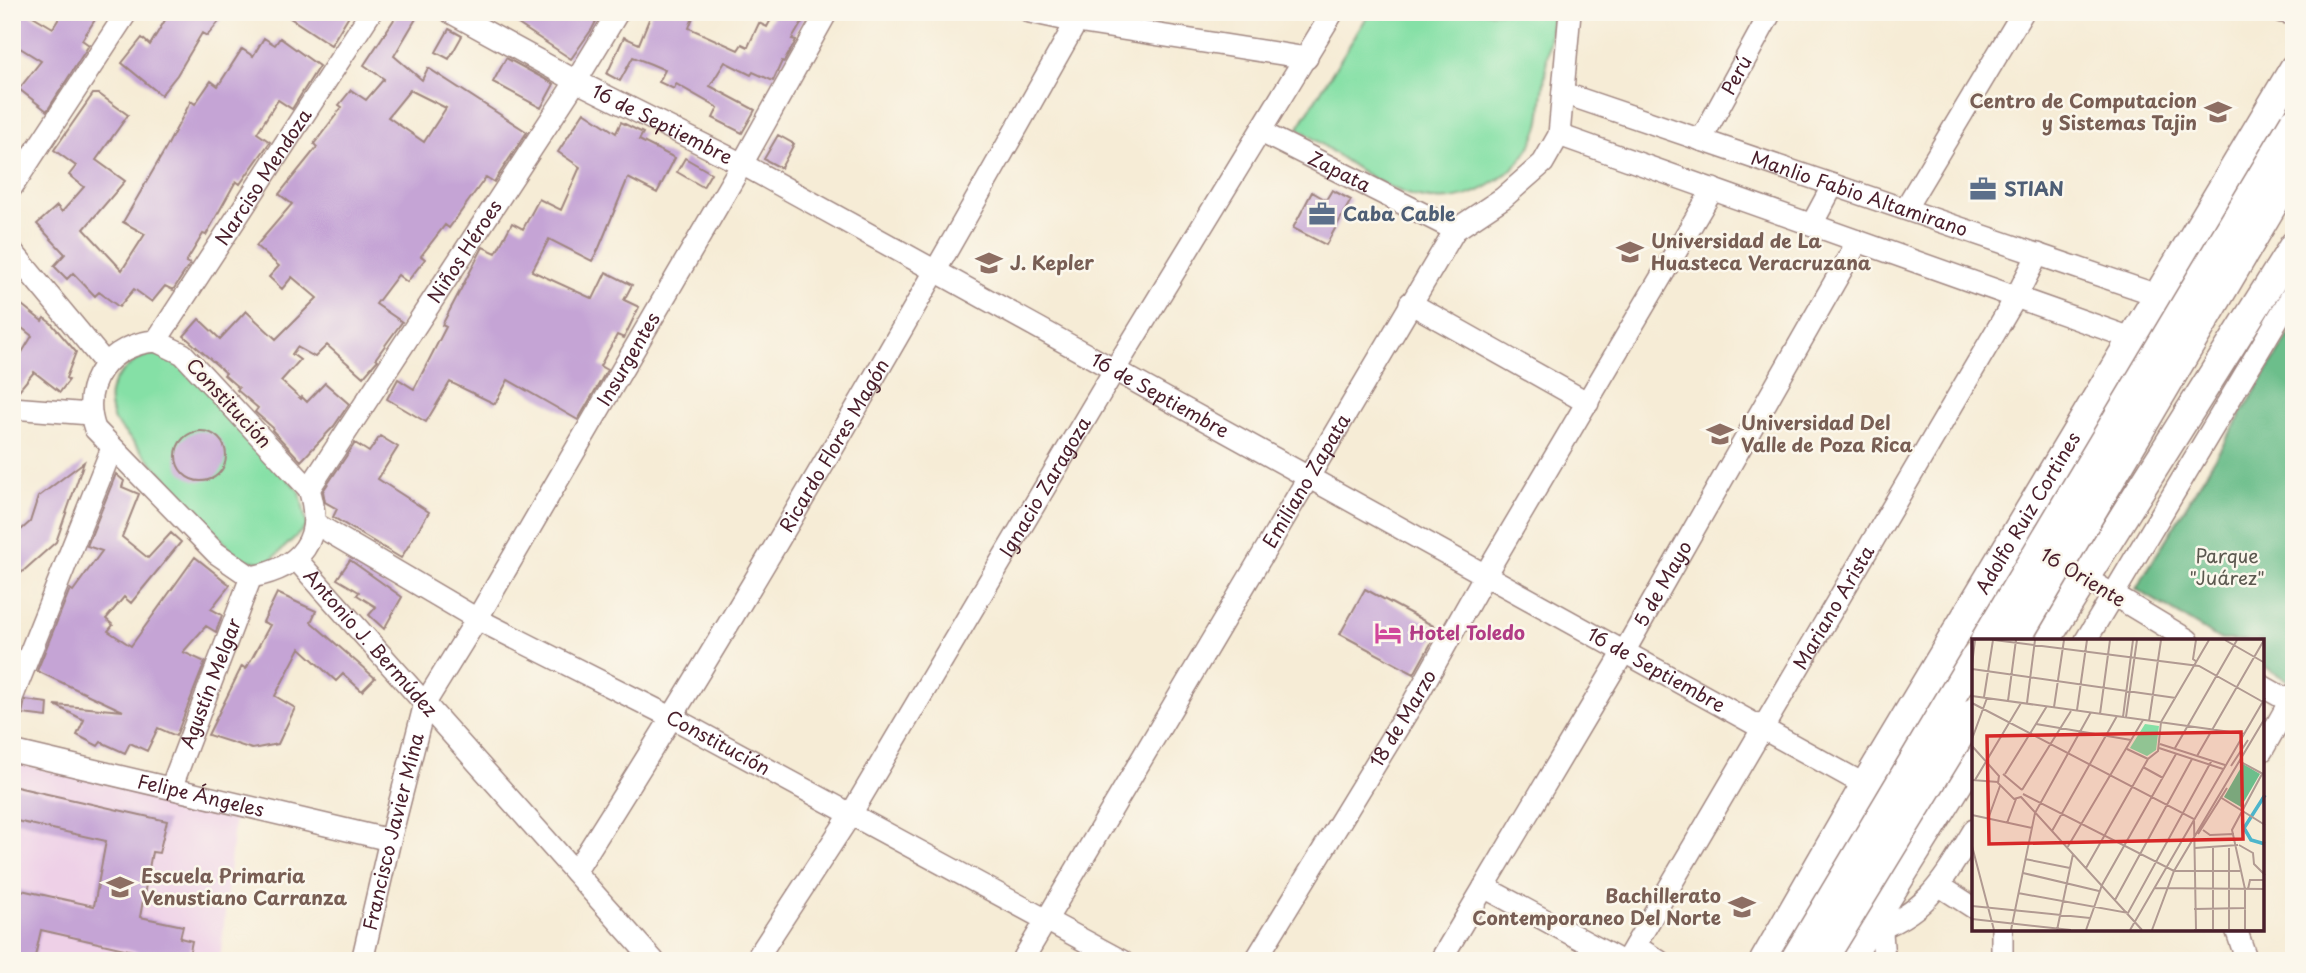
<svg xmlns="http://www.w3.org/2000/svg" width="2306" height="973" viewBox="0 0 2306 973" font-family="'Playpen Sans',sans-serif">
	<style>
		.built { fill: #eed0e7 }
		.green { fill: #85e0a6; stroke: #688068; stroke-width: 2 }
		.forest { fill: #6cbe8b; stroke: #5b6e5b; stroke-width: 2 }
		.building { fill: #c5a4d5; fill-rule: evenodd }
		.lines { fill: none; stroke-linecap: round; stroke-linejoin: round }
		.minor-casing { stroke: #a08680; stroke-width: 24 }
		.major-casing { stroke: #a08680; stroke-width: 31 }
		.minor { stroke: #fff; stroke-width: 21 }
		.major { stroke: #fff; stroke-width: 28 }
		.major-bridge-casing { stroke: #a08680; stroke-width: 31; stroke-linecap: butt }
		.major-bridge { stroke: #fff; stroke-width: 28 }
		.labels { text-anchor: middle; stroke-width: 5; stroke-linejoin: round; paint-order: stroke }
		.street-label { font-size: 19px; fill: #4a1f2b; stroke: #fbf7ec }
		.education-label { font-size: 19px; font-weight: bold; fill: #785e54; stroke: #fbf7ec; text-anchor: start }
		.service-label { font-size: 19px; font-weight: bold; fill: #4e5e75; stroke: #fbf7ec; text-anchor: start }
		.park-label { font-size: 19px; fill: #5c5950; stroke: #fbf7ec }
		.hotel-label { font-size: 19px; font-weight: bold; fill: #b23c85; stroke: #fbf7ec; text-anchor: start }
		.inset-river { fill: none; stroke: #4db5cb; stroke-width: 3.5 }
		.inset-road { fill: none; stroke: #b19a92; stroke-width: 2 }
		.view { fill: #d62828; fill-opacity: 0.15; stroke: #d62828; stroke-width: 3.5 }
		.inset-edge { fill: none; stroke: #4a1f2b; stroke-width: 3.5 }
	</style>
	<rect width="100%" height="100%" fill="#fbf7ec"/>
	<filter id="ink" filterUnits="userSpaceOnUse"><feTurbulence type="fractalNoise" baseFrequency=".0143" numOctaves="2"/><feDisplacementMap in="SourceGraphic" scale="14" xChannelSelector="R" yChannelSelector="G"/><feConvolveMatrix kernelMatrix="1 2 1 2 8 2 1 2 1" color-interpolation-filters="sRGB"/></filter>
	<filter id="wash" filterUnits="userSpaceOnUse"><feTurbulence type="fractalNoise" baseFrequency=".00686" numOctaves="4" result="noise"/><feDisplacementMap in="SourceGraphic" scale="28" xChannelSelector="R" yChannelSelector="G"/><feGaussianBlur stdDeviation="1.57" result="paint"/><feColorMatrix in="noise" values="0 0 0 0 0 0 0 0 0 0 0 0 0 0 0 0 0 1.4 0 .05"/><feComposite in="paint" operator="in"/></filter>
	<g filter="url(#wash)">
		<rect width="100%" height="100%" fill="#f6ecd6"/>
		<path class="built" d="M12 762 235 814 220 961H12Z"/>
		<path class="green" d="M1370 12H1553C1549 39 1546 66 1543 92 1541 104 1542 118 1538 129 1529 155 1513 171 1490 185 1420 228 1356 166 1298 128Z
			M155 354 176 357 300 492 307 526 268 563 246 560 234 553 114 421C111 412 108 402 110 393 113 375 138 355 155 354Z"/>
		<path class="forest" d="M2294 327V675L2290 682 2262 665V640H2221L2136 589Z"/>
		<g id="blocks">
			<path class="building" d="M19 12H26L53 28 63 12H100L82 40 89 45 47 111 19 89 41 61 12 43V23Z
				M170 12H227L207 36 202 33 177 75 161 95 122 63 142 38 150 45Z
				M281 12H351L331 45Z
				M399 12H420L394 56 422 80 428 68 527 132 494 182 486 177 449 228 445 225 421 256 425 259 407 282 398 275 376 304 402 322 376 358 378 360 376 362 363 377 327 345 315 357 297 347 292 354 300 360 281 381 301 399 302 397 307 402 325 383 349 404 334 426 301 461 272 430 273 428 255 412 258 408 237 390 239 388 224 375 226 373 184 336 199 319 220 339 246 311 276 339 317 298 292 277 282 289 269 277 279 266 256 246 292 204 279 194 317 147 314 144 342 107 339 105 351 90 366 100 384 79 364 65ZM410 90 446 108 424 142 388 117Z
				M500 12H601L592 29 571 59Z
				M652 12H695L689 28 738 50 742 44 748 47 759 23 767 27 775 12H808L792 39 796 40 794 44 784 62 782 61 773 81 753 72 751 75 725 62 710 86 755 110 742 133 713 118 718 108 676 84 674 89 659 82 665 70 651 64 633 57 620 81 607 74 624 37 639 44Z
				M449 29 462 36 449 59 436 52Z
				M264 38 275 45 280 38 319 66 292 109 278 100 257 133 270 142 240 184 236 181 206 235 203 234 186 262 190 264 173 290 165 286 152 302 134 289 119 307 99 292 95 296 73 273 67 279 54 266 65 254 37 224 57 206 62 212 84 187 69 175 76 166 54 150 93 94H99L128 115 96 160 125 181 84 229 122 270 145 234 123 222 165 150 191 101 195 104 211 81 218 86 242 49 253 56Z
				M506 58 554 84 541 108 493 82Z
				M584 112 616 133 621 122 643 133 639 140 675 158 657 193 628 178 599 248 592 261 549 239 532 271 593 299 606 272 632 285 624 300 639 307 624 338 617 335 600 366 607 370 578 420 508 380 495 404 450 382 426 422 387 399 398 379 414 389 446 327 442 325 483 247 496 253 512 223 523 229 539 199 561 210 580 167 558 152Z
				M778 135 794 144 781 168 764 159Z
				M685 158 711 173 703 187 677 172Z
				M1332 190 1351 200 1326 245 1293 228 1312 192 1326 200Z
				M12 297 42 321 44 318 51 323 76 352 66 378 69 380 60 392 34 372 15 395H12V356L18 359 32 336 12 320Z
				M176 456a25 25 0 1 1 50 0a25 25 0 1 1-50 0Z
				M380 436 398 447 378 479 429 512 401 558 333 517 337 509 325 502 323 491 355 443 369 452Z
				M84 462 56 542 12 581V538L30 522 38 497Z
				M116 474 124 481 122 487 139 494 122 537 148 558 171 533 181 542 131 603 124 597 106 619 113 625 108 631 131 646 195 557 230 585 211 609 222 615 216 632 206 626 183 652 205 662 176 736 158 728 147 751 130 743 125 753 101 742 98 746 77 735 84 720 55 705 123 711 37 671 70 589 73 591 102 551 87 546Z
				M350 560 402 597 384 629 369 615 376 607 357 595 359 592 337 579Z
				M1365 589 1439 629 1414 674 1340 634Z
				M277 593 316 611 311 622 375 678 362 691 343 674 336 681 300 648 275 696 295 708 278 744 252 749 208 735 242 666 246 669 270 625 263 622Z
				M25 700 48 703 47 717 22 714Z
				M12 786 167 821 159 853 152 852 140 917 183 926 180 938 192 941 188 961H177L41 930 34 961H12V888L94 906 106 841 12 820Z"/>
		</g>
	</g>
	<g filter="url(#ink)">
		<use href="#blocks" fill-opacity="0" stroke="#a08680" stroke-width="2"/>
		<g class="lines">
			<g class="minor-casing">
				<g id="minor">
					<path id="s1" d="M450 12 576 81 742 164 1865 785 1866 798"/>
					<path d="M1030 12 1077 22 1307 58"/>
					<path d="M2282 12 2294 14"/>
					<path id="s2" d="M1563 93 2157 295"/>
					<path id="s3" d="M1261 132 1455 230"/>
					<path d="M1559 135 2131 338"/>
					<path id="s4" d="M1701 140 1771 12"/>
					<path d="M12 187 127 12"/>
					<path d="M1905 209 2023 12"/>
					<path d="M1812 224 1833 185"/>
					<path d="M12 251 105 363"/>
					<path d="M1410 303 1588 403"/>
					<path d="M156 341 183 354 309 489C325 539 301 568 251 577L216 553 95 429C79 383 110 344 156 341Z"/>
					<path id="s5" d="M156 341 371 12"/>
					<path d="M12 408 90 414"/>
					<path id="s6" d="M309 489 576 81 618 12"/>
					<path id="s7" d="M316 524 477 619 673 718 1122 961"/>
					<path id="s8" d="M296 559 654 961"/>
					<path d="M2072 570 2188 640"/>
					<path d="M2086 640 2294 292"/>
					<path d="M2262 686 2294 704"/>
					<path d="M12 698 112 448"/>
					<path id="s9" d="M12 751 390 840"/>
					<path d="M2262 751 2294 694"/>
					<path id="s10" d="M171 788 251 577"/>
					<path id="s11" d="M575 872C754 591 919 302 1082 12"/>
					<path d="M1940 886 1974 908"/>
					<path d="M1484 887 1621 961"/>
					<path d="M1880 903 1884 961"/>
					<path d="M2002 929V961"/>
					<path d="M2236 929 2247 961"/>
					<path d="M1870 932C1928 913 1944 879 1974 830"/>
					<path d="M1635 946 1659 961"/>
					<path id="s12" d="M362 961 390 840 425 703 477 619 742 164 827 12"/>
					<path id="s13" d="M755 961 851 814 1115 369 1333 12"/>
					<path id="s14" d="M1022 961 1455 230 1503 198 1543 163 1559 135 1570 12"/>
					<path id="s15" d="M1255 961 1414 701 1485 575 1713 189"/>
					<path id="s16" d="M1440 961 1624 652 1858 241"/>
					<path id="s17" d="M1626 961 2016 297 2038 254"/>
				</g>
			</g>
			<g class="major-casing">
				<g id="major">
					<path d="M2046 640 2294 245"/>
					<path id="s18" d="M1764 961 1865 785 2294 68"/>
					<path d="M1848 961 1974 758"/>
				</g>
			</g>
			<use href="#minor" class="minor"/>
			<use href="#major" class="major"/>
			<g class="major-bridge-casing">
				<path id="major-bridge" d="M1985 640 2294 122
					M2016 640 2294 169
					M1794 961 1974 659
					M1822 961 1974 712"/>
			</g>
			<use href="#major-bridge" class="major-bridge"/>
		</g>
	</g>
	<defs>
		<g id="university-bare" transform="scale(2.1)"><path d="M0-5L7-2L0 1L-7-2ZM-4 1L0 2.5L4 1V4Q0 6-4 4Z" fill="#8d6e63" stroke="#fbf7ec" stroke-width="2.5" paint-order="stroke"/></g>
		<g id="office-bare" transform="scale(2.1)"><path d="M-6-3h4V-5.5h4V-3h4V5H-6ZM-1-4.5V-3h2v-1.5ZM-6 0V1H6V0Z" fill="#5c6f8a" stroke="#fbf7ec" stroke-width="2.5" paint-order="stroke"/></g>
		<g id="school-bare" transform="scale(2.1)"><path d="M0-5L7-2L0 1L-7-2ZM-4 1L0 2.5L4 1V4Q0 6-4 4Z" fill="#8d6e63" stroke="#fbf7ec" stroke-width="2.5" paint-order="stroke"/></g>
		<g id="hotel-bare" transform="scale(2.1)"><path d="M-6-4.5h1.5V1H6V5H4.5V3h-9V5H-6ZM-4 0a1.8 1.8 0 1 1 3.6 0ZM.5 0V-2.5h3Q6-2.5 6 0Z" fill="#d1479c" stroke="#fbf7ec" stroke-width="2.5" paint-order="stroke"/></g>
	</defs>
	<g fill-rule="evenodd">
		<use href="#university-bare" x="2218" y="112"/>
		<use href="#office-bare" x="1983" y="189"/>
		<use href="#office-bare" x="1322" y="214"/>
		<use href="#university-bare" x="1630" y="252"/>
		<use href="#school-bare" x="989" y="263"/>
		<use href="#university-bare" x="1720" y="434"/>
		<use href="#hotel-bare" x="1388" y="633"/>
		<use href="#school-bare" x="120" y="887"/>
		<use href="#university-bare" x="1742" y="907"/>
	</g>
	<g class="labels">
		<g class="street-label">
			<text dy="7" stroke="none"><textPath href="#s4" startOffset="74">Perú</textPath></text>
			<text dy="7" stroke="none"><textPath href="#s1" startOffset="240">16 de Septiembre</textPath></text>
			<text dy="7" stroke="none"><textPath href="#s3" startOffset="88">Zapata</textPath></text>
			<text dy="7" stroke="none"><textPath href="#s5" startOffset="196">Narciso Mendoza</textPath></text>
			<text dy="7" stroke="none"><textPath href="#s2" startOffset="313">Manlio Fabio Altamirano</textPath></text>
			<text dy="7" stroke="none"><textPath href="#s6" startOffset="284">Niños Héroes</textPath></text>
			<text dy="7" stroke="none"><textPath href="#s12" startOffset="665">Insurgentes</textPath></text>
			<text dy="7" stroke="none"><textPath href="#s1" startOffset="807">16 de Septiembre</textPath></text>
			<text transform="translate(229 403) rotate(47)" y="7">Constitución</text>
			<text dy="7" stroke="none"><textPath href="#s11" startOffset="499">Ricardo Flores Magón</textPath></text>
			<text dy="7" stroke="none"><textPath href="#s14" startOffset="558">Emiliano Zapata</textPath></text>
			<text dy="7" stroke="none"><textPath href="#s13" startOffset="556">Ignacio Zaragoza</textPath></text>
			<text dy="7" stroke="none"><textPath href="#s18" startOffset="520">Adolfo Ruiz Cortines</textPath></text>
			<text transform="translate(2083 577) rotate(31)" y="7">16 Oriente</text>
			<text dy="7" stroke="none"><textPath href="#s16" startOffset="438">5 de Mayo</textPath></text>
			<text dy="7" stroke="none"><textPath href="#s17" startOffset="410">Mariano Arista</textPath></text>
			<text dy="7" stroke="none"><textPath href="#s8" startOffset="112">Antonio J. Bermúdez</textPath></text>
			<text dy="7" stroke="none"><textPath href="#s1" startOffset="1374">16 de Septiembre</textPath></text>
			<text dy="7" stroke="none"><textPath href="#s10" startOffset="112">Agustín Melgar</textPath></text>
			<text dy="7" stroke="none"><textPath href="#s15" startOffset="284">18 de Marzo</textPath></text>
			<text dy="7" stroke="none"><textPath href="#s7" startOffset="458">Constitución</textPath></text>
			<text dy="7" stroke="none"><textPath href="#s9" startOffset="194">Felipe Ángeles</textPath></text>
			<text dy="7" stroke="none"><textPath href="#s12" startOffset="133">Francisco Javier Mina</textPath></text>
		</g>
		<g class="education-label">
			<text x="2197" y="108" text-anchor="end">Centro de Computacion<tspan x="2197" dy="22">y Sistemas Tajin</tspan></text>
			<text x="1651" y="248">Universidad de La<tspan x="1651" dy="22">Huasteca Veracruzana</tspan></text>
			<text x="1010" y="270">J. Kepler</text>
			<text x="1741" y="430">Universidad Del<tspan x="1741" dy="22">Valle de Poza Rica</tspan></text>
			<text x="141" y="883">Escuela Primaria<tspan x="141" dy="22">Venustiano Carranza</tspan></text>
			<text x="1721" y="903" text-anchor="end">Bachillerato<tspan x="1721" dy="22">Contemporaneo Del Norte</tspan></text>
		</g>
		<g class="service-label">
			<text x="2004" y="196">STIAN</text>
			<text x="1343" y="221">Caba Cable</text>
		</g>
		<g class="park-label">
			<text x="2227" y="563">Parque<tspan x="2227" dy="22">"Juárez"</tspan></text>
		</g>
		<g class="hotel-label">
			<text x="1409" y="640">Hotel Toledo</text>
		</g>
	</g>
	<g transform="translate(1972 639)">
		<rect width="292" height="292" fill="#f6ecd6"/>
		<path d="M173 85 187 87 184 111 175 117 158 109Z" fill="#85e0a6"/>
		<path d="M271 125 288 135 269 168 252 158Z" fill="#6cbe8b"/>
		<path class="inset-river" d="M293 156 272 189 279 201 293 205"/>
		<path class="inset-road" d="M22 1 227 27 291 63M224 1 221 20 225 23M253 1 293 24M0 26 3 1M0 30 204 59M0 57 273 95M12 58 21 1M36 62 44 1M0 64 222 180 224 291M55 64 63 1M82 68 92 1M105 71 115 1M128 75 138 1M151 78 161 1M154 78 165 1M177 82 189 1M64 85 159 101M0 100 15 59M188 105 253 126M0 107 27 137 26 144 42 160 49 158 170 291M187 109 251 130M203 109 265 1M155 110 176 120M225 117 292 1M267 122 291 135M259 127 276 101M171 128 191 139M31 135 50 151M33 135 75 67M0 141 26 143M3 141 49 64M50 151 99 72M51 155 202 232H268M248 158 293 186M0 176 60 189M16 180 28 147M35 184 44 160M231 191 238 196 262 195M80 192 145 77M226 195 255 149M267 206 281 214 282 225 293 236M0 207 22 291M95 209 171 81M223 209 266 206M241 209V291M53 220 98 229M114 229 176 120 186 112 189 83 237 1M51 234 127 252M183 249 293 250M276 250 278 241H293M46 254 156 274 240 121M143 261 220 120M0 267 118 279M222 270 274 269M0 280 99 291M39 291 63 174 119 73M85 291 101 215M114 291 130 246 204 115M158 291 293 59M180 291 202 232 293 79M222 291H293M257 291V209M273 291V250L260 191 290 135"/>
		<path class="view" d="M269 93 271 200 17 205 15 97Z"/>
		<rect width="292" height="292" class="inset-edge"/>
	</g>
	<rect width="2306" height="973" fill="none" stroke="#fbf7ec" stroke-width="42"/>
</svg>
